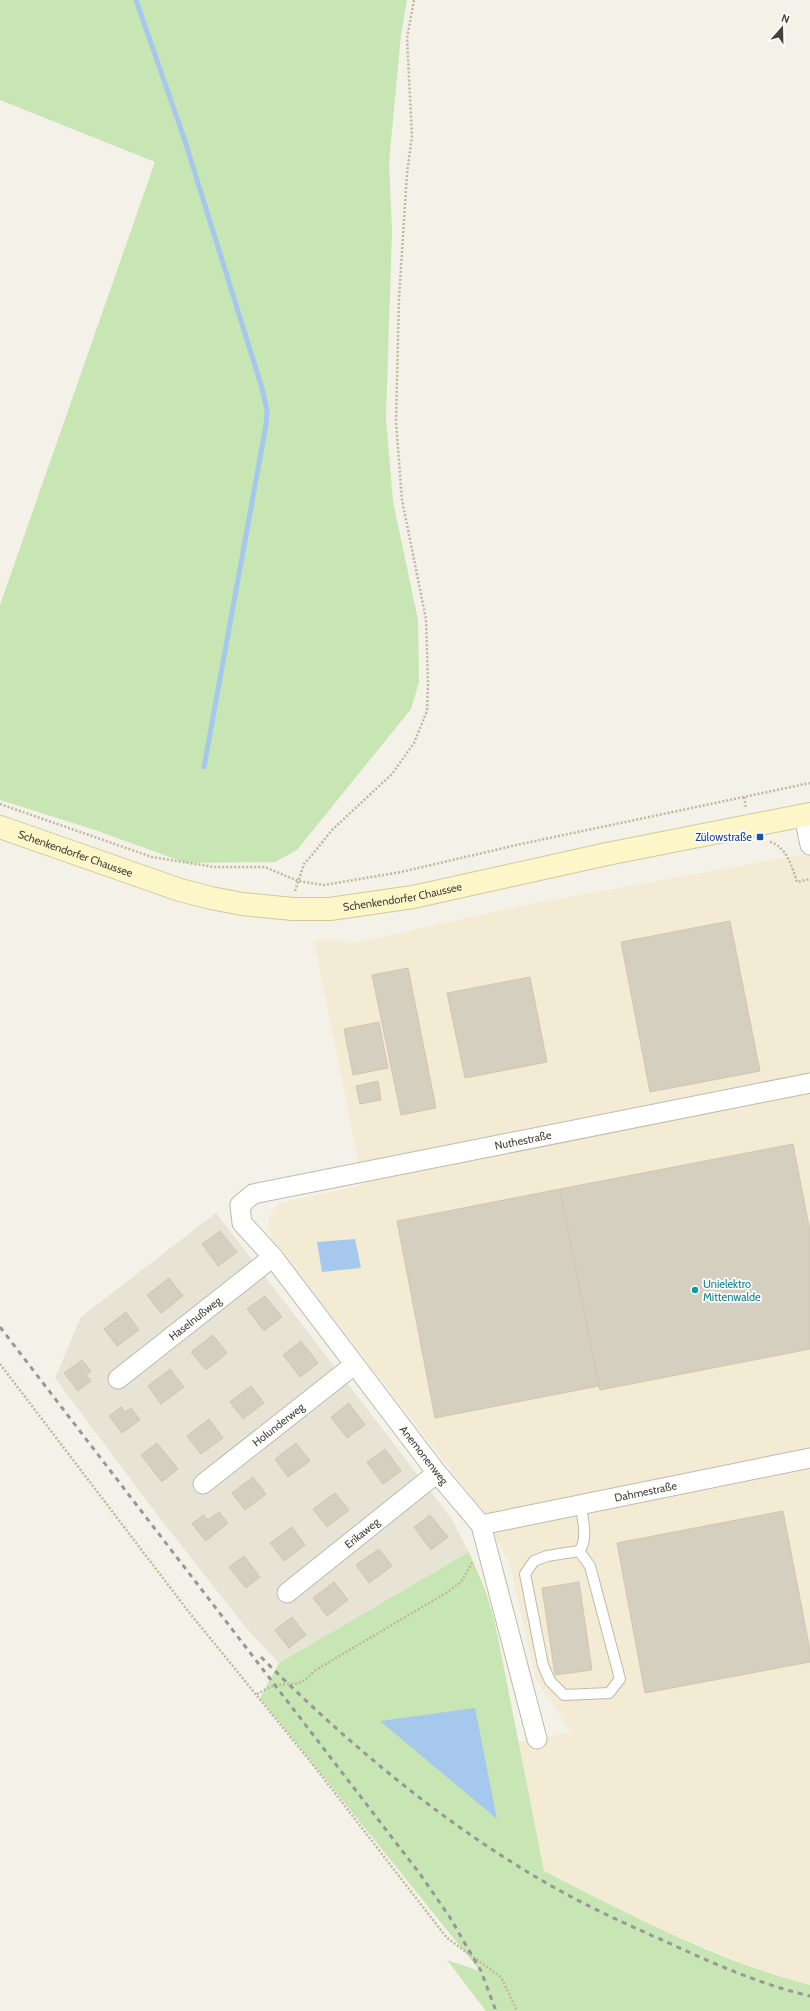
<svg xmlns="http://www.w3.org/2000/svg" width="810" height="2011" viewBox="0 0 810 2011" font-family="Cabin,sans-serif">
	<style>
		.residential { fill: #e7e4d6 }
		.commercial { fill: #f4ebd4 }
		.green { fill: #c8e6b3 }
		.water { fill: #a7c8ed }
		.lines { fill: none; stroke-linecap: round; stroke-linejoin: round }
		.stream { stroke: #a7c8ed; stroke-width: 5 }
		.building { fill: #d4cfbe; stroke: #cfc7b2 }
		.lane-casing { stroke: #bebaab; stroke-width: 12 }
		.street-casing { stroke: #bebaab; stroke-width: 21 }
		.secondary-casing { stroke: #d1c999; stroke-width: 24 }
		.path { stroke: #c0b89d; stroke-width: 2.5; stroke-dasharray: 2 2; stroke-linecap: butt }
		.lane { stroke: #fff; stroke-width: 10 }
		.street { stroke: #fff; stroke-width: 19 }
		.secondary { stroke: #fcf6c9; stroke-width: 22 }
		.rail { stroke: #979797; stroke-width: 3; stroke-dasharray: 5 5; stroke-linecap: butt }
		.transit-dot { fill: #1a4fb4; stroke: #fff; stroke-width: 1.5 }
		.culture-dot { fill: #0f9aa8; stroke: #fff; stroke-width: 1.5 }
		.labels { text-anchor: middle; stroke-width: 3.5; stroke-linejoin: round; paint-order: stroke }
		.transit-label { font-size: 11px; fill: #164399; stroke: #fff; text-anchor: end }
		.street-label { font-size: 11px; fill: #464237; stroke: #fff }
		.culture-label { font-size: 11px; fill: #0d838f; stroke: #fff; text-anchor: start }
	</style>
	<rect width="100%" height="100%" fill="#f3f1e8"/>
	<path class="residential" d="M216 1213 451 1518 469 1552 279 1663 247 1629 159 1517 55 1378 81 1317Z"/>
	<path class="commercial" d="M810 853V1985L773 1975 656 1928 544 1871 518 1743 571 1732 536 1679 509 1561 468 1492 273 1240 268 1228 269 1217 277 1205 289 1201 363 1185 314 941 340 940 351 944 525 905Z"/>
	<path class="green" d="M0 0H407L401 35 389 162 392 231 386 418 393 501 418 620 419 682 411 709 297 850 275 862 186 863 95 830 0 800V605L155 162 0 100Z
		M469 1552 486 1592 495 1623 544 1871C630 1915 717 1961 810 1985V2011H486L447 1960 480 1971 260 1698 279 1663Z"/>
	<path class="water" d="M355 1239 361 1268 322 1272 317 1242Z
		M475 1708 497 1819 380 1721Z"/>
	<g class="lines">
		<path class="stream" d="M136 0 184 138 262 388 267 410 266 425 204 767"/>
	</g>
	<path class="building" d="M730 921 760 1071 650 1092 621 942Z
		M408 968 436 1108 401 1115 372 975Z
		M530 977 547 1062 465 1078 447 993Z
		M379 1022 388 1068 353 1075 344 1029Z
		M378 1081 381 1100 360 1104 356 1086Z
		M793 1144 810 1231V1349L600 1390 560 1189Z
		M560 1189 599 1386 435 1418 397 1221Z
		M220 1231 237 1252 218 1266 202 1244Z
		M169 1278 183 1296 161 1313 147 1295Z
		M265 1296 282 1317 264 1331 247 1309Z
		M126 1312 139 1330 117 1346 104 1329Z
		M213 1335 227 1353 206 1370 191 1352Z
		M301 1341 318 1363 300 1377 283 1355Z
		M82 1360 91 1371 86 1375 91 1381 78 1391 64 1373Z
		M170 1369 184 1387 161 1404 148 1386Z
		M251 1386 264 1403 243 1419 230 1402Z
		M349 1403 365 1425 347 1438 331 1417Z
		M121 1407 125 1412 131 1408 140 1420 122 1433 109 1416Z
		M209 1419 223 1438 201 1454 187 1436Z
		M157 1443 178 1469 162 1482 141 1455Z
		M296 1443 310 1461 288 1477 275 1459Z
		M385 1449 401 1471 383 1484 367 1462Z
		M253 1477 266 1494 245 1510 232 1493Z
		M335 1493 349 1510 327 1527 313 1509Z
		M783 1511 810 1650V1662L645 1693 617 1543Z
		M219 1512 228 1523 206 1541 192 1524 203 1515 208 1520Z
		M430 1515 448 1537 431 1550 414 1527Z
		M292 1527 305 1545 284 1561 270 1543Z
		M379 1549 392 1566 369 1583 356 1565Z
		M244 1556 260 1577 246 1588 229 1567Z
		M334 1582 348 1600 327 1616 313 1598Z
		M579 1582 592 1670 555 1675 542 1588Z
		M292 1617 306 1635 289 1648 275 1630Z"/>
	<g class="lines">
		<g class="lane-casing">
			<path id="lane" d="M579 1551 590 1566 620 1679 609 1693 564 1695 550 1681 543 1665 525 1574 534 1561 547 1556 579 1551C589 1539 582 1519 581 1505"/>
		</g>
		<g class="street-casing">
			<g id="street">
				<path d="M804 816 810 845"/>
				<path id="s1" d="M118 1379 273 1257"/>
				<path id="s2" d="M203 1484 354 1365"/>
				<path id="s3" d="M481 1525 810 1458"/>
				<path id="s4" d="M287 1593 437 1473"/>
				<path id="s5" d="M537 1739 481 1525 437 1473 273 1257 242 1223 240 1205 253 1194 810 1083"/>
			</g>
		</g>
		<g class="secondary-casing">
			<g id="secondary">
				<path id="s6" d="M0 827 180 890 211 898 242 904 293 909H330L413 897 607 854 810 814"/>
			</g>
		</g>
		<path class="path" d="M744 797 746 808
			M0 804 152 857 214 867H265L298 881 324 885 401 872 521 844 810 783
			M770 842C787 847 792 867 797 882L810 879
			M295 891 304 864 312 855 332 830 392 774 414 743 427 711 428 683 426 619 402 500 396 422 399 299 407 173 412 136 407 38 414 0
			M0 1364 188 1611 310 1761 447 1938 501 1977 517 2011
			M257 1694C263 1691 271 1686 278 1685 299 1682 298 1688 314 1671L446 1593 461 1582 473 1561"/>
		<use href="#lane" class="lane"/>
		<use href="#street" class="street"/>
		<use href="#secondary" class="secondary"/>
		<path class="rail" d="M0 1327 420 1874 449 1916 481 1971 496 2011
			M261 1657C342 1738 428 1811 526 1871 568 1897 614 1919 660 1939 708 1961 758 1984 810 1996"/>
	</g>
	<rect class="transit-dot" x="756" y="833" width="8" height="8" rx="2"/>
	<circle class="culture-dot" cx="695" cy="1290" r="4"/>
	<g class="labels">
		<g class="transit-label">
			<text x="752" y="841">Zülowstraße</text>
		</g>
		<g class="street-label">
			<text dy="4" stroke="none"><textPath href="#s6" startOffset="80">Schenkendorfer Chaussee</textPath></text>
			<text dy="4" stroke="none"><textPath href="#s6" startOffset="416">Schenkendorfer Chaussee</textPath></text>
			<text dy="4" stroke="none"><textPath href="#s5" startOffset="917">Nuthestraße</textPath></text>
			<text dy="4" stroke="none"><textPath href="#s1" startOffset="98">Haselnußweg</textPath></text>
			<text dy="4" stroke="none"><textPath href="#s2" startOffset="96">Holunderweg</textPath></text>
			<text transform="translate(424 1455) rotate(52)" y="4">Anemonenweg</text>
			<text dy="4" stroke="none"><textPath href="#s3" startOffset="168">Dahmestraße</textPath></text>
			<text dy="4" stroke="none"><textPath href="#s4" startOffset="96">Erikaweg</textPath></text>
		</g>
		<g class="culture-label">
			<text x="703" y="1288">Unielektro<tspan x="703" dy="13">Mittenwalde</tspan></text>
		</g>
	</g>
	<g transform="translate(782 28) rotate(20)" stroke="#ffffff" stroke-width="3" paint-order="stroke">
	<path d="M0-3L7 15L0 10L-7 15Z" fill="#464237"/>
	<text y="-6" font-size="11" font-weight="bold" text-anchor="middle" fill="#464237">N</text>
	</g>
</svg>
